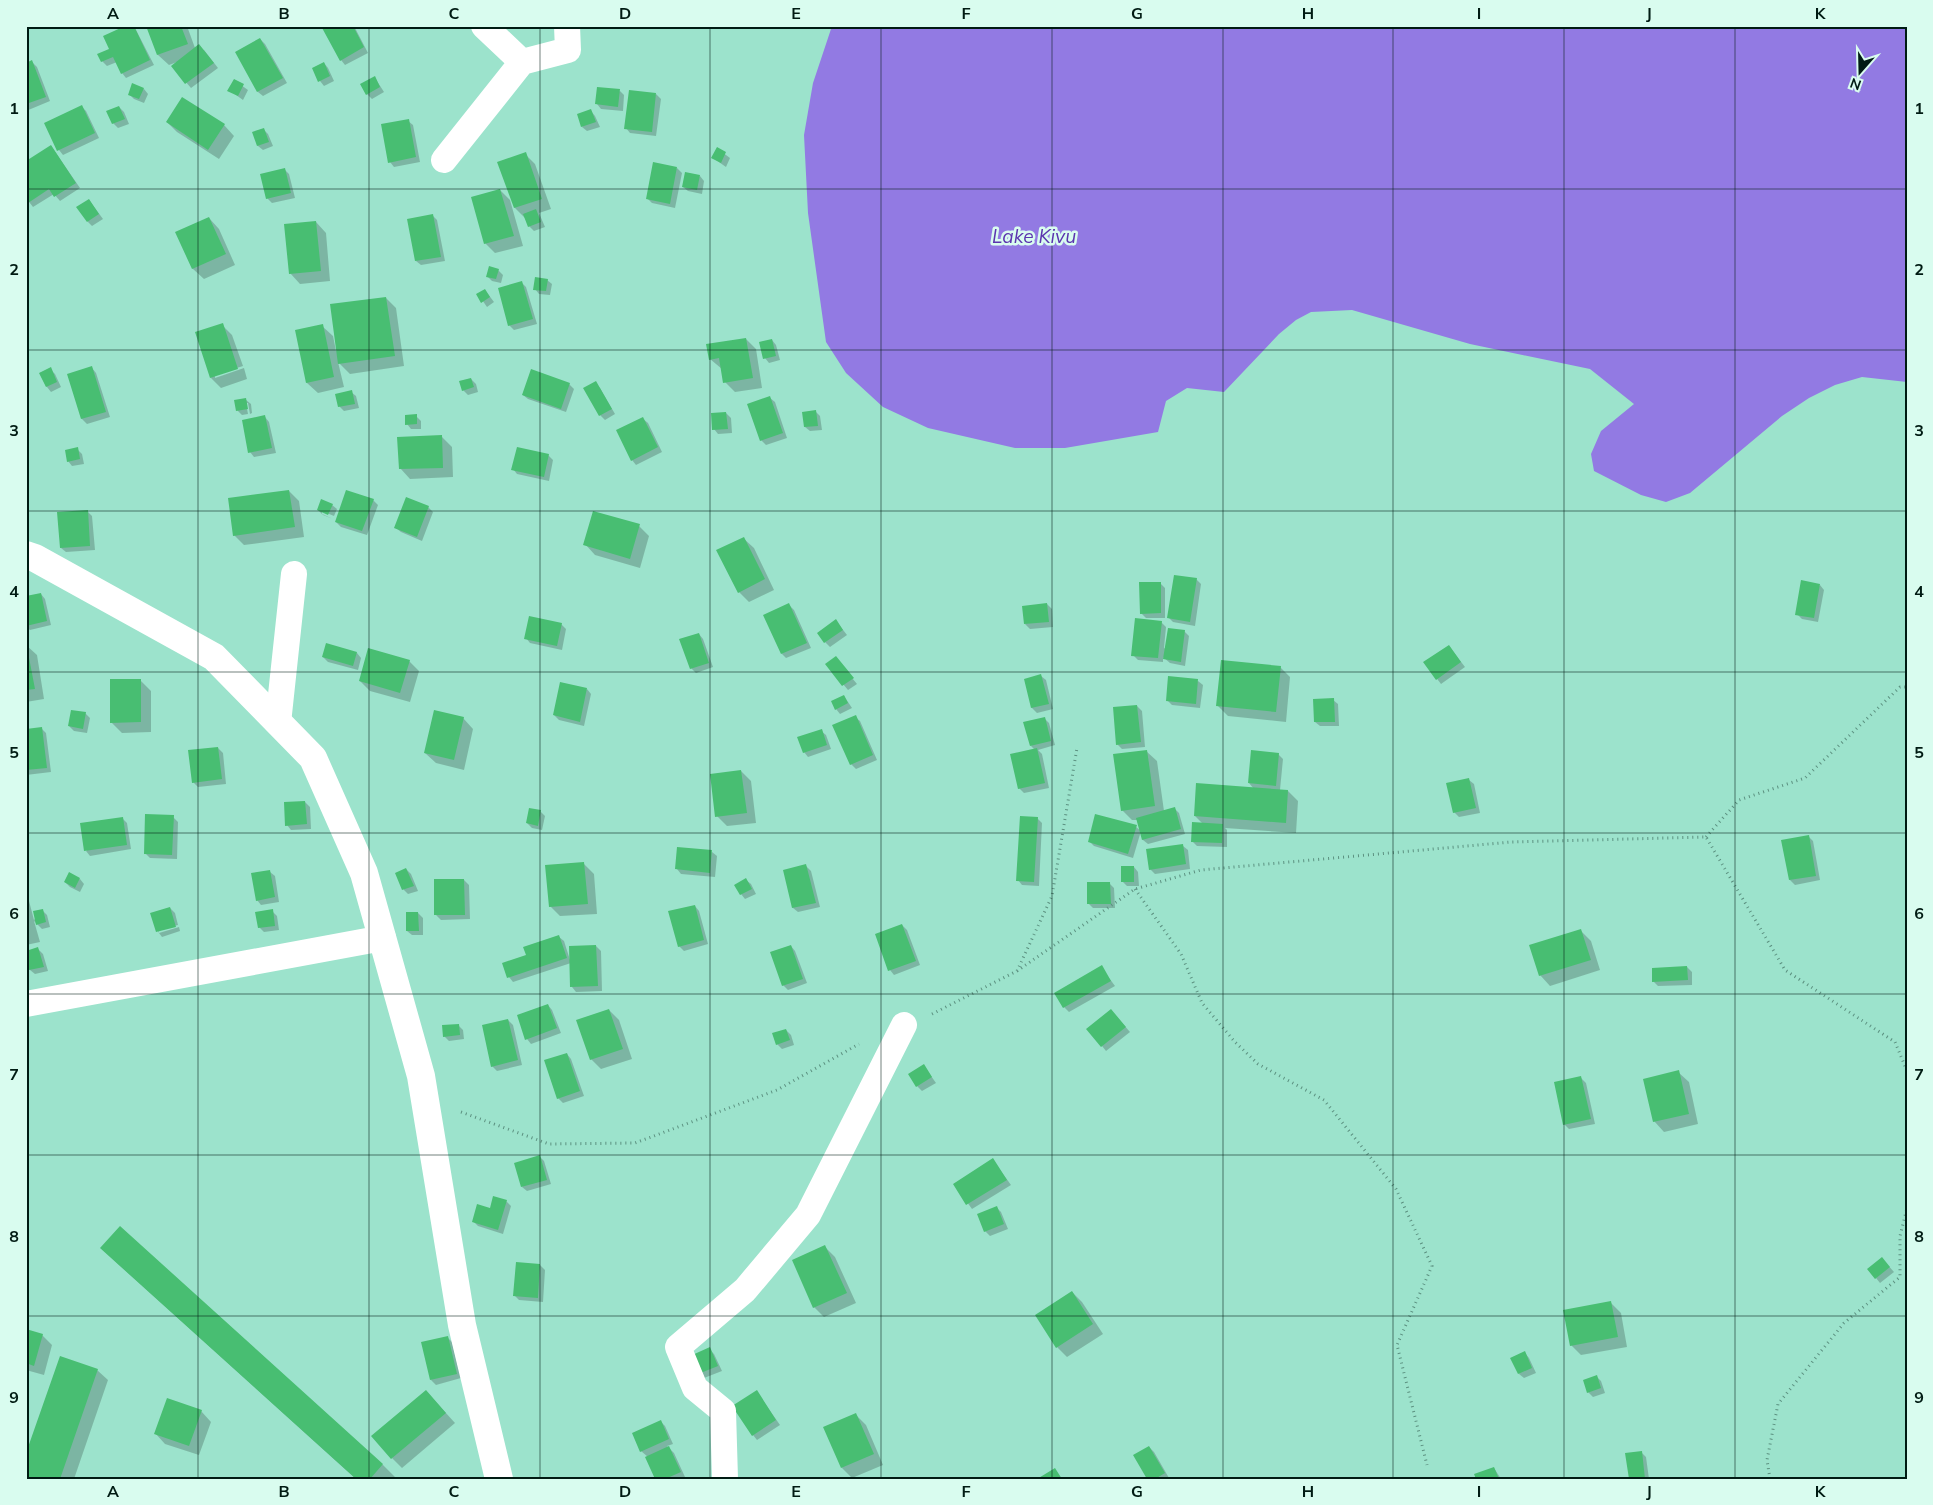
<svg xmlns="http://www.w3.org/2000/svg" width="1933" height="1505" viewBox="0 0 1933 1505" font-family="Mulish,sans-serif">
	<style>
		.water { fill: #927ae3 }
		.shadow { fill: #0003 }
		.building { fill: #48be72 }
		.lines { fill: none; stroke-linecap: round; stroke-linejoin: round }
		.path { stroke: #5c9180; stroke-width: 3; stroke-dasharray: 1 4; stroke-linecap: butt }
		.minor { stroke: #fff; stroke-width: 26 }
		.tertiary { stroke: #fff; stroke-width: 28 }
		.grid { fill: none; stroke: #001b13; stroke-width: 1; stroke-opacity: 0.55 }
		.labels { text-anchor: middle; stroke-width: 5; stroke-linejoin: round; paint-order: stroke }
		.water-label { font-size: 19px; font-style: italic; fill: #5b34af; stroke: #d9fcef }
		.neatline { fill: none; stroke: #001b13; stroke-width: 2 }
		.grid-label { font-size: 16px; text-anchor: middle; font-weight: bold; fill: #001b13 }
	</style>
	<rect width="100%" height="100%" fill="#9ce3cc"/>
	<path class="water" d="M832 26H1907V382L1862 377 1835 385 1809 398 1782 416 1690 493 1666 502 1641 495 1594 471 1591 454 1601 431 1634 404 1590 369 1470 344 1352 310 1311 312 1296 320 1279 334 1224 392 1187 388 1166 401 1158 432 1065 448H1015L928 428 883 407 846 373 826 342 808 213 804 135 813 83Z"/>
	<path class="shadow" d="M134 26 154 65 126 78 122 73 117 62 107 66 102 61Z
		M148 26H187L195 48 204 50 218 68 191 88 172 66 177 62 169 65 158 55Z
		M323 26H354L368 53 345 65 341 60Z
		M260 39 265 44 287 83 263 96 258 92 237 53Z
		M32 62 37 67 50 101 26 111V64Z
		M324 63 328 68 334 81 324 86 320 81Z
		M375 78 384 92 372 99 367 94Z
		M234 80 248 90 243 100 229 90Z
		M144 89 148 94 144 103 134 99 129 94Z
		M620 91 624 95 623 111 601 109 597 104Z
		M656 94 661 99 656 136 630 133 626 128Z
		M81 106 86 111 99 138 63 155 59 150Z
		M119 107 124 112 129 124 118 128 113 123Z
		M591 111 595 116 600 127 587 131 582 127Z
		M408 121 413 125 420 162 394 167 390 162Z
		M167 122 224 125 234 136 219 159 177 132Z
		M263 129 268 134 273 146 263 150 258 146 253 132Z
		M51 146 80 188 60 201 54 194 33 207 26 198V162Z
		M718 149 730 158 726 167 713 158Z
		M525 154 535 164 551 209 539 213 545 227 534 231 529 226 526 219 515 208 499 163Z
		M677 168 682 173 675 208 652 203 647 198Z
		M284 169 289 174 295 198 272 203 267 198Z
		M700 176 704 181 702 194 688 191 683 187Z
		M500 190 510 200 523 246 495 253 485 243Z
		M89 200 103 219 92 226 88 222Z
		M433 216 437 220 445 261 421 265 416 261Z
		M209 218 219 229 235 265 204 279 193 269 177 233Z
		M316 222 326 233 330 281 300 284 290 273Z
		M498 270 503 275 501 283 492 281 488 277Z
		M547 280 552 284 550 295 539 294 535 289Z
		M521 282 526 287 537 324 514 330 509 325Z
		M485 290 494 302 487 307 478 294Z
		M386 298 396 308 404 366 350 374 338 362 344 387 318 393 307 383 296 331 322 326 333 336 336 351H338Z
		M222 325 232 335 243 366 215 375V378L244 368 247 379 221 388 211 378Z
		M746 339 756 349 762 388 735 392 725 382 722 369 710 359Z
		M772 340 776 345 780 360 769 363 765 358Z
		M92 368 96 373 110 417 87 424 82 419 68 375Z
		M50 369 55 374 61 387 51 392 47 387 40 373Z
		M471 379 476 384 478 392 468 395 463 390Z
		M595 383 600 388 615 414 605 420 600 415Z
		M569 384 574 389 566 412 528 399 523 395Z
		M351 392 356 396 359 408 344 411 339 406Z
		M770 398 775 402 787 438 766 445 761 440Z
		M246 400 251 404 252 413 250 414 248 403H246L248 414 242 415 237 410Z
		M816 412 820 416 822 430 810 431 805 427Z
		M726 413 731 418 732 433 718 434 714 429Z
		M416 416 421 421V429H411L407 424Z
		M265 417 269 422 276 453 254 457 250 452Z
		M643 419 648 423 662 452 636 465 632 460Z
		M442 437 452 447 453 477 410 479 400 468Z
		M77 449 82 454 84 464 72 466 68 461Z
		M548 455 553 460 549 481 517 474 513 469Z
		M289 491 299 501 304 537 244 545 234 535Z
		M407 499 428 507 433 512 422 541 401 532 396 528Z
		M373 500 378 505 367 535 341 527 336 522Z
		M332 505 337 509 334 516 322 511V514L333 519 323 515 318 510Z
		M87 511 92 516 95 550 66 552 61 548Z
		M639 526 649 536 640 568 595 555 585 544Z
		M743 538 754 548 774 590 749 602 739 592Z
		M1196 579 1201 584 1195 626 1173 622 1169 618Z
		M1160 583 1165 588V618H1146L1141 613Z
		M1820 585 1824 590 1818 622 1802 619 1797 614Z
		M41 594 45 599 51 625 30 630 26 627V597Z
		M1047 604 1052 609 1053 627 1030 629 1025 624Z
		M789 605 794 610 811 648 786 658 782 654Z
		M1161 622 1166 627 1164 648 1166 649 1184 631 1189 636 1185 666 1170 663 1163 657V662L1138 660 1133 655Z
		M561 624 566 629 562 650 530 643 526 638Z
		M840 626 847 635 830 647 825 642Z
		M699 634 703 639 713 667 696 673 691 668Z
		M26 645 37 655 44 699 26 702Z
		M1449 646 1465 667 1441 684 1425 663Z
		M357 653 361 658 358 670 328 662 323 657Z
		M409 661 419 671 410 702 370 691 360 681Z
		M838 661 857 684 848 690 827 665Z
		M1280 667 1290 677 1286 722 1228 716 1218 706Z
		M1041 676 1046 680 1053 709 1037 713 1032 708 1025 680Z
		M140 680 151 691V732L122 733 111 722Z
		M1198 681 1203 685 1200 708 1172 705 1167 700Z
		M587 689 591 694 584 726 559 720 554 715Z
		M844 696 852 708 840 714 836 709Z
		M1333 700 1338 704 1339 726H1320L1315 722Z
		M1137 706 1142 711 1145 747 1122 749 1117 744Z
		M85 713 90 718 87 733 74 731 69 726Z
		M855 717 860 721 877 760 856 769 851 764Z
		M463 718 473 729 464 770 436 763 425 753Z
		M1044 718 1049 723 1055 745 1038 750 1042 754 1049 788 1024 793 1019 788 1035 750 1031 746Z
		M41 728 46 733 51 772 26 775V730Z
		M821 731 826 735 831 749 808 757 804 752Z
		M218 748 223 753 226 784 198 787 193 782Z
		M1146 751 1157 761 1164 811 1174 808 1179 813 1185 834 1148 844 1143 840 1137 820H1132L1122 810Z
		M1278 754 1283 759 1280 790 1288 791 1298 801 1296 833 1225 828 1227 830V847L1197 846 1192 841 1203 824 1195 816 1254 789 1249 783Z
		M741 771 751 781 756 823 727 826 717 816Z
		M1469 780 1474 784 1480 813 1459 817 1454 812Z
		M305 802 310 807 311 829 291 830 287 825Z
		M540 811 545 816 542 830 532 828 527 823Z
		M173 817 178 822 177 859 150 858 145 853Z
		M122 818 127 823 131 849 90 856 86 851Z
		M1037 818 1042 823 1039 886 1022 885 1018 880Z
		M1136 827 1141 831 1133 858 1094 846 1089 841Z
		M1808 836 1813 841 1820 880 1795 885 1790 880 1782 841Z
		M1183 846 1188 850 1190 869 1155 874 1150 869Z
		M712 852 717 856 715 877 681 874 677 869Z
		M584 864 594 874 597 914 560 916 550 906Z
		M806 866 811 871 820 907 798 912 793 908Z
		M1134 867 1138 872 1139 886H1127L1122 881Z
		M406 869 411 874 418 891 408 894 404 890 396 873Z
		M270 872 275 876 279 902 261 905 257 900Z
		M80 879 84 884 80 892 70 887 65 882Z
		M464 880 469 885 470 919 441 920 436 915Z
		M746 880 751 884 756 894 745 899 741 894Z
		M1109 883 1114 888 1115 908H1093L1088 903Z
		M26 899 29 901 34 920 42 910 47 915 50 927 42 929 34 921 40 942 26 945Z
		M695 906 699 911 708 944 684 951 679 946Z
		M170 908 175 913 178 925 159 930V933L152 914Z
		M272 911 277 916 279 930 264 932 259 927Z
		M418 913 423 918V935H412L407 931Z
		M902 925 907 930 920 965 894 975 890 970Z
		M179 927 180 931 162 937 159 933Z
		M1581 931 1591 941 1600 970 1550 986 1540 975Z
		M559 937 564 941 570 960 596 946 601 951 602 991 576 992 572 987 571 963 513 982 509 977 527 956Z
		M791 946 795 951 807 983 788 990 783 985Z
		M38 949 43 954 48 971 35 974 30 970 26 953Z
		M1101 967 1115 986 1069 1012 1064 1007Z
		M1687 967 1692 972V985L1658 986 1653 981Z
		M548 1005 552 1010 561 1033 531 1044 527 1039Z
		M609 1010 619 1020 632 1059 601 1069 591 1059Z
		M1116 1016 1130 1032 1106 1051 1102 1046Z
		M508 1020 513 1025 522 1065 497 1071 492 1066Z
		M458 1025 463 1030 464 1039 449 1041 444 1036Z
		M786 1030 791 1035 794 1045 782 1049 777 1044Z
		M567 1054 571 1059 584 1096 563 1103 558 1098Z
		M924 1066 936 1083 922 1091 917 1086Z
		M1678 1072 1689 1082 1698 1124 1664 1132 1654 1121Z
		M1581 1078 1586 1083 1595 1124 1569 1129 1564 1124Z
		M540 1157 544 1161 551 1184 527 1191 522 1187Z
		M993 1160 1011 1185 972 1209 954 1184Z
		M506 1201 511 1206 503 1234 478 1226 473 1221 490 1209Z
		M997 1208 1001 1212 1008 1229 990 1236 985 1231Z
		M120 1227 383 1465 397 1479H356L117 1263 101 1248Z
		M825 1247 835 1257 856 1303 824 1317 814 1307Z
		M1886 1263 1894 1272 1880 1283 1876 1278Z
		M540 1265 545 1270 543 1302 519 1300 515 1296Z
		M1072 1292 1082 1302 1103 1334 1067 1357 1057 1347Z
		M1611 1303 1621 1313 1627 1347 1581 1355 1571 1345Z
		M26 1330 42 1335 52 1345 44 1375 26 1370Z
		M447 1337 452 1342 461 1378 436 1385 431 1380Z
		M709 1349 714 1354 722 1371 704 1378 699 1374Z
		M1525 1353 1529 1358 1536 1373 1524 1378 1519 1374Z
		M97 1370 108 1380 74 1479H26V1457Z
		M1596 1376 1601 1381 1605 1393 1593 1397 1588 1392Z
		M426 1391 455 1423 402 1468 392 1458Z
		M757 1392 780 1425 757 1440 753 1435Z
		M201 1411 211 1422 199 1455 165 1444 155 1433Z
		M856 1415 866 1425 883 1465 852 1478 842 1468Z
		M661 1422 665 1426 673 1444 667 1446 674 1453 685 1477 680 1479H656L648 1457 641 1451Z
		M1149 1447 1154 1452 1169 1478 1148 1479Z
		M1641 1452 1646 1457 1649 1479H1630Z
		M1494 1468 1501 1479H1477Z"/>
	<path class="building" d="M125 26H134L150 60 121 74 113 57 101 62 97 54 109 49 103 36Z
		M146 26H181L188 44 157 55Z
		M321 26H353L364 47 340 61Z
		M260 38 283 78 257 92 235 52Z
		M199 44 214 63 185 84 171 66Z
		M32 60 46 97 26 104V63Z
		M324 62 330 76 318 82 312 68Z
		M375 76 380 87 366 95 360 84Z
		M234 79 244 84 238 96 227 91Z
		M132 83 144 88 139 99 128 95Z
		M597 87 620 89 618 107 595 104Z
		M629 90 656 93 652 132 624 129Z
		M182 97 225 124 208 150 166 122Z
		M82 105 95 133 57 151 44 123Z
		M119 106 125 119 112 124 106 111Z
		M591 109 596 122 581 127 577 114Z
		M409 119 416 157 388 163 381 124Z
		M264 128 269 142 257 146 252 132Z
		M51 145 76 183 54 197 49 189 28 203 26 161Z
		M717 147 726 152 721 163 711 158Z
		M526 152 542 199 514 208 497 162Z
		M653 162 677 167 670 204 646 199Z
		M285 168 291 193 266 199 260 174Z
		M685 172 700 175 697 190 682 187Z
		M500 189 514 236 484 244 471 197Z
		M89 199 99 214 87 222 76 207Z
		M536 209 541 222 528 227 523 214Z
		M433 214 441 257 415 261 407 219Z
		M209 217 226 254 192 269 175 232Z
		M316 221 321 271 289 274 284 224Z
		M489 266 499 269 496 279 486 277Z
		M535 277 548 279 546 291 533 290Z
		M522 281 533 319 508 326 498 288Z
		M485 289 490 297 481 303 476 294Z
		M386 297 395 356 338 364 330 304Z
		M223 323 238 369 210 378 195 332Z
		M323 324 334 377 306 383 295 330Z
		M746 338 753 378 723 383 719 358 709 360 706 344Z
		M772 339 776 356 763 359 759 342Z
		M92 366 106 412 81 419 67 374Z
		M51 367 57 382 46 387 39 373Z
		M531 369 570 383 561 409 522 395Z
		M471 378 474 387 462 391 459 381Z
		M596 381 612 409 599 416 583 388Z
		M352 390 355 404 338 407 335 394Z
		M770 396 783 433 760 441 747 404Z
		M246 398 248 409 236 411 234 400Z
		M816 410 818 426 804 427 802 412Z
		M726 412 728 429 712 430 711 413Z
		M417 414V424L405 425V415Z
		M265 415 272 448 248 453 242 420Z
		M643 417 658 447 631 461 616 430Z
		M442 435 443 468 399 469 397 437Z
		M78 447 80 459 67 462 65 450Z
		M517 447 549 454 544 477 511 470Z
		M289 490 295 527 233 536 228 498Z
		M346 490 374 499 362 531 335 522Z
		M406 497 429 506 417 537 394 528Z
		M321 499 333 504 328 515 317 510Z
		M88 510 90 546 60 548 57 512Z
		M593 511 640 524 630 559 583 545Z
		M744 537 765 579 738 593 716 550Z
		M1174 575 1197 578 1190 622 1167 618Z
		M1801 580 1820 584 1814 618 1795 615Z
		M1139 582H1161V613L1140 614Z
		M41 593 47 621 26 626V596Z
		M789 603 807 643 781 654 763 615Z
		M1047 603 1049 622 1024 624 1022 606Z
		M529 616 562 623 557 646 524 639Z
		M1135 618 1162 621 1158 658 1131 656Z
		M836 619 843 630 824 643 817 633Z
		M1168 628 1185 630 1181 662 1163 659Z
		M699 633 709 663 690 669 679 639Z
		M26 642 35 689 26 690Z
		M326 643 357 652 353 666 322 657Z
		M1449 645 1461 662 1436 680 1423 662Z
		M368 648 410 660 400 693 359 681Z
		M836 656 854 678 842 686 825 664Z
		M1221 660 1281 666 1276 712 1216 706Z
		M1041 674 1049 704 1031 708 1024 679Z
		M1168 676 1198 679 1196 704 1166 701Z
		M110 679H141V722L110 723Z
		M560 682 587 688 580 722 553 715Z
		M844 695 848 703 835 710 831 701Z
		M1334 698 1335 722H1314L1313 699Z
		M1137 705 1141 742 1116 745 1113 707Z
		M71 710 86 712 83 729 68 726Z
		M434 710 464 717 454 760 424 753Z
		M856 715 873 755 850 765 832 725Z
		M1045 717 1051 741 1030 746 1023 722Z
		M42 727 47 768 26 770V729Z
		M822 729 827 745 803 753 797 737Z
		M218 747 222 779 192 783 188 750Z
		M1037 748 1045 783 1018 789 1010 754Z
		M1147 750 1155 806 1121 811 1113 754Z
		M1251 750 1279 753 1276 786 1248 783Z
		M741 770 747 813 715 817 710 774Z
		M1469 778 1476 808 1453 813 1446 783Z
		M1196 783 1288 790 1286 823 1194 816Z
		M305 801 307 824 285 826 284 802Z
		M1175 807 1181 829 1142 840 1136 818Z
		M529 808 541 810 538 826 526 823Z
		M145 814 174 815 172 855 144 854Z
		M1095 814 1137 825 1128 854 1088 842Z
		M1020 816 1038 817 1034 882 1016 881Z
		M123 817 127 845 84 851 80 823Z
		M1192 822 1223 824 1222 843 1191 842Z
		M1809 835 1816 876 1789 880 1781 840Z
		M1183 844 1186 864 1149 870 1146 849Z
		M677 847 712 850 710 873 675 869Z
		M584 862 588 904 549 907 545 865Z
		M806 864 816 903 792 908 783 870Z
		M1121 866H1134V882H1121Z
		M406 868 414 886 402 890 395 873Z
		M270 870 275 897 256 901 251 873Z
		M69 872 80 878 75 888 64 882Z
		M746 878 752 889 740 895 734 885Z
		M434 879H464L465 915H434Z
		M1087 882H1110L1111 904H1087Z
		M695 905 704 940 678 947 668 911Z
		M170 907 176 927 156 932 150 913Z
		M43 909 46 922 36 925 33 911Z
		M273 909 275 926 258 928 255 912Z
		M406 912H418L419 931H406Z
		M902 924 916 961 888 971 875 934Z
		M1581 929 1591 960 1539 976 1529 945Z
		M559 935 567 958 507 978 502 963 526 955 523 947Z
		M596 945 598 986 570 987 569 946Z
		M791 945 803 979 782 986 770 952Z
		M38 947 44 967 29 970 26 951Z
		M1102 965 1111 981 1063 1008 1054 993Z
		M1687 966 1688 980 1652 982V968Z
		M548 1004 557 1028 525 1040 517 1015Z
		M609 1009 623 1049 590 1060 576 1020Z
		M1111 1009 1126 1027 1101 1047 1086 1029Z
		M508 1019 518 1060 491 1067 482 1025Z
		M459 1024 460 1035 443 1037 442 1025Z
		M786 1029 790 1040 776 1045 772 1033Z
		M567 1053 580 1091 557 1099 544 1060Z
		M924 1064 932 1077 916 1087 908 1074Z
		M1679 1070 1689 1114 1653 1122 1643 1079Z
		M1581 1076 1591 1119 1563 1125 1554 1082Z
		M540 1155 547 1180 521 1187 514 1163Z
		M993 1158 1007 1180 966 1205 953 1184Z
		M493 1196 507 1200 498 1230 472 1222 477 1204 490 1208Z
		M997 1206 1004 1224 984 1232 977 1214Z
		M120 1226 383 1464 370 1479H356L100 1248Z
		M825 1245 847 1293 813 1308 792 1260Z
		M1882 1257 1890 1267 1875 1279 1867 1269Z
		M516 1262 540 1264 538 1298 513 1296Z
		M1072 1291 1093 1324 1056 1348 1035 1315Z
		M1611 1301 1618 1337 1570 1346 1563 1310Z
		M26 1329 43 1334 34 1366 26 1363Z
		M448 1336 457 1374 430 1380 421 1342Z
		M710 1347 718 1366 698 1374 690 1356Z
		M1525 1351 1532 1368 1518 1374 1510 1358Z
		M60 1356 98 1369 60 1479H28L26 1478V1453Z
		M1597 1375 1601 1388 1587 1393 1583 1380Z
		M426 1390 446 1413 391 1459 371 1436Z
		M757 1390 776 1420 752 1436 732 1406Z
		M167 1398 202 1410 189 1446 154 1434Z
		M856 1413 874 1454 841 1468 823 1427Z
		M661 1420 669 1439 640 1452 632 1433Z
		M669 1446 681 1472 665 1479H655L645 1457Z
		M1149 1446 1165 1473 1155 1479H1147L1133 1455Z
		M1642 1451 1645 1479H1629L1625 1453Z
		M1494 1467 1499 1479H1476L1474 1474Z
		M1055 1468 1062 1479H1037Z"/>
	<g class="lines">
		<path class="path" d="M1706 837 1739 800 1805 778 1900 687H1907
			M1135 889 1181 954 1202 1003 1235 1042 1258 1064 1324 1100 1396 1189 1432 1266 1397 1345 1427 1465
			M1017 971 1135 889 1201 870 1511 842 1706 837 1785 970 1895 1042 1907 1071
			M932 1014 1017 971 1052 896 1077 748
			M461 1112 549 1144 635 1143 777 1090 859 1044
			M1770 1479 1767 1460 1778 1404 1844 1323 1900 1277V1236L1907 1208"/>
		<path class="minor" d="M522 62 568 50 567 26
			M444 160 522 62 484 26
			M278 723 294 574
			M26 1004 383 938
			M725 1479 723 1411 695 1388 678 1347 745 1290 808 1215 904 1025"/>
		<path class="tertiary" d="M26 555 35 558 214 657 313 758 364 873 421 1076 462 1325 499 1479"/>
	</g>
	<path class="grid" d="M198 26V1479M369 26V1479M540 26V1479M710 26V1479M881 26V1479M1052 26V1479M1223 26V1479M1393 26V1479M1564 26V1479M1735 26V1479M26 189H1907M26 350H1907M26 511H1907M26 672H1907M26 833H1907M26 994H1907M26 1155H1907M26 1316H1907"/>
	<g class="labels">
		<g class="water-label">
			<text x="1034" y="243">Lake Kivu</text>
		</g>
	</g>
	<rect width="1933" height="1505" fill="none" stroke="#d9fcef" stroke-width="55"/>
	<g transform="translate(1860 72) rotate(200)" stroke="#d9fcef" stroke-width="4" paint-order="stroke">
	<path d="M0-4L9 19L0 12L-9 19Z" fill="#001b13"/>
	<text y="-8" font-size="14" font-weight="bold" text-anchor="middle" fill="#001b13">N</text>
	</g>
	<rect x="28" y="28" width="1878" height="1450" class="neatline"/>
	<g class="grid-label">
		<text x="113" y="19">A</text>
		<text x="284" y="19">B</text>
		<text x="454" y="19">C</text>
		<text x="625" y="19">D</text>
		<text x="796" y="19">E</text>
		<text x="966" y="19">F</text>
		<text x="1137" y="19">G</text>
		<text x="1308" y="19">H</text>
		<text x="1479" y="19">I</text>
		<text x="1649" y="19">J</text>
		<text x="1820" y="19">K</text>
		<text x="14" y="114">1</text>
		<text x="1919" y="114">1</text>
		<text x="14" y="275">2</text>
		<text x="1919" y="275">2</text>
		<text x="14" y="436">3</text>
		<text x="1919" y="436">3</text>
		<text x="14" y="597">4</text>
		<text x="1919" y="597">4</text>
		<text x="14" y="758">5</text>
		<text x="1919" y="758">5</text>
		<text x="14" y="919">6</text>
		<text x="1919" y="919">6</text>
		<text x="14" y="1080">7</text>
		<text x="1919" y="1080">7</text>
		<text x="14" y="1242">8</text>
		<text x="1919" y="1242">8</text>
		<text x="14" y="1403">9</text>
		<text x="1919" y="1403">9</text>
		<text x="113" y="1497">A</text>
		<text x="284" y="1497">B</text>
		<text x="454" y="1497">C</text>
		<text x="625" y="1497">D</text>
		<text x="796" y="1497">E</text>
		<text x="966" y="1497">F</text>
		<text x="1137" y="1497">G</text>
		<text x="1308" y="1497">H</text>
		<text x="1479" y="1497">I</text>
		<text x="1649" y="1497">J</text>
		<text x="1820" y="1497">K</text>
	</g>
</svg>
